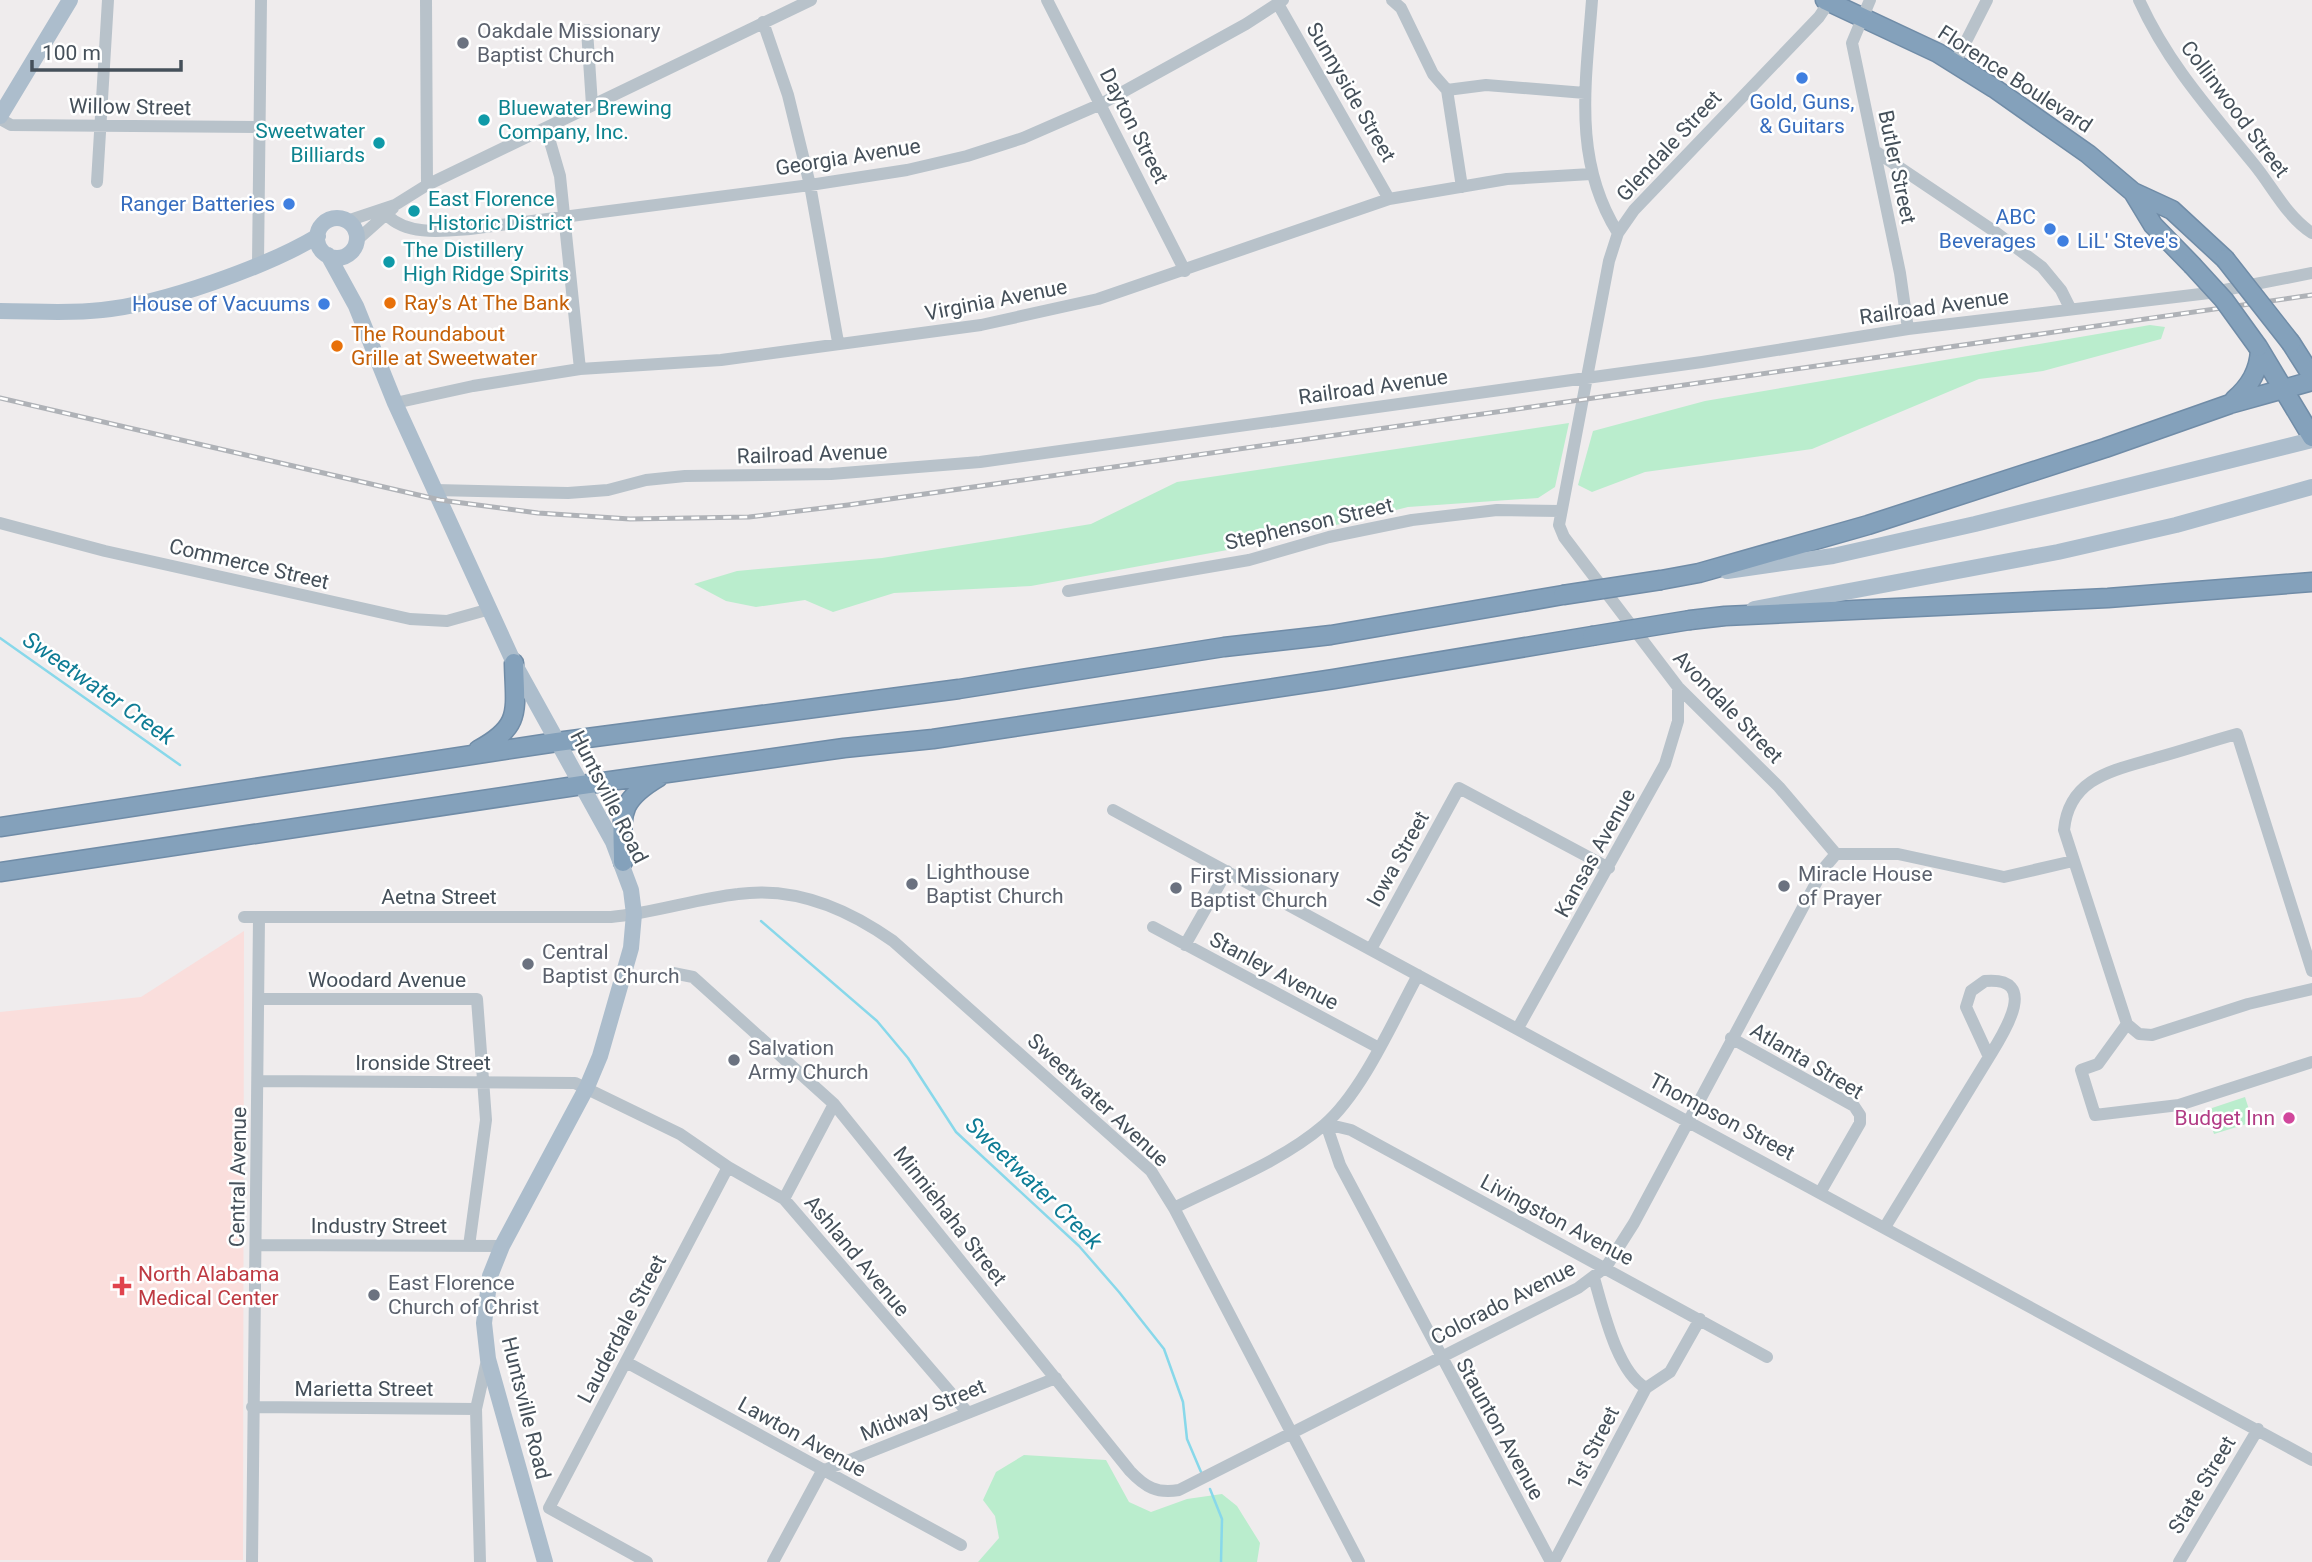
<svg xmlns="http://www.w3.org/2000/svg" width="2312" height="1562" viewBox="0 0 2312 1562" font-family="Roboto,sans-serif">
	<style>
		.medical { fill: #fadedc }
		.green { fill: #baedcd }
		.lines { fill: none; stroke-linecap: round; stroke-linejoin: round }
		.stream { stroke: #88d8ea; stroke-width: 2.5 }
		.highway-casing { stroke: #708ca7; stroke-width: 21 }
		.minor { stroke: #b8c2ca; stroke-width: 12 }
		.major { stroke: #acbdcc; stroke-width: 16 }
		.highway { stroke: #84a1bb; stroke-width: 18 }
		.rail-casing { stroke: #afb2b7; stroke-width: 5 }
		.rail { stroke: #fff; stroke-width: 2.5; stroke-dasharray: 8; stroke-linecap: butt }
		.highway-bridge-casing { stroke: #708ca7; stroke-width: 21; stroke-linecap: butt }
		.highway-bridge { stroke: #84a1bb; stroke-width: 18 }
		.worship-dot { fill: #6b7280; stroke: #fff; stroke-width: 2.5 }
		.shop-dot { fill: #3f7fe0; stroke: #fff; stroke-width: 2.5 }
		.culture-dot { fill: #0f9aa8; stroke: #fff; stroke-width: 2.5 }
		.food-dot { fill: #e8710a; stroke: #fff; stroke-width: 2.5 }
		.hotel-dot { fill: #d1479c; stroke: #fff; stroke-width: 2.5 }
		.health-dot { fill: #e0444e; stroke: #fff; stroke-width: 2.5 }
		.labels { text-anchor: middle; stroke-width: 5; stroke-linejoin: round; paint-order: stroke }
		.worship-label { font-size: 21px; fill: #5b616d; stroke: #fff; text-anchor: start }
		.street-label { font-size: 21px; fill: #45505a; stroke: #fff }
		.shop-label { font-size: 21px; fill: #366cbe; stroke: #fff; text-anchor: end }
		.culture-label { font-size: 21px; fill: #0d838f; stroke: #fff; text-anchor: start }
		.food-label { font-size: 21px; fill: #c56008; stroke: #fff; text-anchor: start }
		.hotel-label { font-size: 21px; fill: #b23c85; stroke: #fff; text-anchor: end }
		.health-label { font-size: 21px; fill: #be3a42; stroke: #fff; text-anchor: start }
		.water-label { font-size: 23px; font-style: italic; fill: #0e7c95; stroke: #fff }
	</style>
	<rect width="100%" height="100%" fill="#efeced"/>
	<path class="medical" d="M244 931 243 1560H0V1012L141 997Z"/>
	<path class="green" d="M2150 325 2165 327 2161 339 2043 371 1979 379 1812 449 1645 472 1592 492 1578 485 1593 431 1705 401Z
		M1569 423 1555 487 1538 498 1408 507 1260 544 1031 586 894 593 833 612 805 600 756 607 726 601 694 584 737 571 882 558 1091 524 1177 482Z
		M2245 1097 2253 1122 2214 1134 2206 1110Z
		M1024 1455 1106 1460 1129 1502 1151 1512 1187 1499 1222 1494 1237 1506 1260 1543 1257 1562H978L999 1538 995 1516 983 1500 996 1472Z"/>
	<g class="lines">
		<path class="stream" d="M0 638 180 765
			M761 921 877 1021 908 1058 956 1132 1079 1246 1119 1292 1164 1349 1183 1402 1187 1439 1201 1472
			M1210 1489 1222 1519 1221 1562"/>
		<g class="highway-casing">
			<path id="highway" d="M1825 0 1938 53 1994 88 2088 154 2133 192 2172 210 2225 259
				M2133 192 2153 225 2192 265
				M2291 343 2312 376
				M2258 347 2312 437
				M2234 400C2250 386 2259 371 2260 350
				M1661 580 1699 573 1868 525 2105 448 2230 404 2312 381
				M1690 620 1725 616 2108 598 2312 582
				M478 750C523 726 515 710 514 663
				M0 827 557 742 959 689 1224 647 1331 635 1563 595
				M623 862C623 816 615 803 659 777
				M0 872 582 785 844 748 933 739 1334 679 1592 636"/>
		</g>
		<path class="minor" d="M426 0 427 185
			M1047 0 1185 271
			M1392 0 1401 8 1433 74 1447 90 1462 187
			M1592 0C1586 82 1572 160 1618 233
			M1870 0 1852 43 1900 273 1908 329
			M2139 0C2168 64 2210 110 2253 163 2273 187 2286 216 2312 233
			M1829 2 1819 17 1634 210 1618 233 1609 261 1559 525 1564 537 1678 687 1779 787 1836 854
			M1278 4 1389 199
			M763 22 788 95 810 185 838 342
			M587 30 592 105
			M1955 63 1987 0
			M1447 90 1486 85 1585 93
			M0 119 11 125 261 127
			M546 128 560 176 580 369
			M1875 151 1994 231 2042 267 2061 290 2070 308
			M97 182 108 0
			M387 215C407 236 444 231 470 229L810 185 907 170 967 156 1023 138 1101 104 1246 24 1283 0
			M347 221 395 205 427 185 811 0
			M357 240 393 208
			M258 263 261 0
			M395 403 473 386 580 369 721 360 981 325 1098 299 1389 199 1507 179 1591 174
			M435 490 568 493 608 490 646 480 685 476 831 474 980 462 1702 362 1908 329 2209 293 2312 273
			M0 523 105 551 410 619 447 621 490 609
			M1068 591 1249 560 1329 537 1412 520 1497 510 1560 511
			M1113 810 2312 1460
			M1836 854H1898L2004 877 2073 861
			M244 917H611C654 913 695 899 738 894 795 886 848 909 893 941L1151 1171 1174 1208 1359 1562
			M1153 927 1379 1048
			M1185 945 1227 871
			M1371 949 1459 788 1609 868
			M2312 971 2237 734C2211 741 2185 750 2159 757 2116 770 2069 776 2064 830L2127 1024 2139 1034 2152 1035 2248 1004 2312 989
			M673 973 693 977 834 1104 1130 1471C1145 1487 1157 1494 1179 1490L1578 1288 1606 1267 1634 1223 1824 868 1836 854
			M1985 981C2042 976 2002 1036 1989 1057L1966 1007 1971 991Z
			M259 999H477L486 1120 469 1246
			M2127 1024 2098 1064 2081 1070 2095 1115 2179 1105 2312 1062
			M1518 1028 1665 764 1678 721V687
			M1731 1038 1854 1106 1860 1115V1123L1821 1191
			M258 1081 575 1083 680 1134 728 1167 784 1199 968 1413
			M1326 1124 1351 1130 1767 1357
			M1326 1124 1340 1165 1551 1562
			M784 1199 834 1104
			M1174 1208C1224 1183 1282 1161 1324 1125 1362 1093 1394 1019 1418 975
			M1885 1227 1989 1057
			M257 1245 502 1246
			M1594 1278C1603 1309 1617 1372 1646 1388
			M626 1362 961 1545
			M1646 1388 1670 1372 1700 1319
			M252 1407 476 1409
			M549 1508 728 1167
			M549 1508 647 1562
			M252 1562 259 918
			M480 1562 476 1409 487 1360
			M773 1562 822 1471 1056 1378
			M1554 1562 1646 1388
			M2179 1562 2258 1429"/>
		<path class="major" d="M0 116 70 0
			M317 238a20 20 0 1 1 40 0a20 20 0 1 1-40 0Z
			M328 255 356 306 395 403 514 663 613 842 631 890 634 914 631 948 600 1056 587 1087 502 1246 490 1276 484 1323 488 1359 545 1562
			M0 311C34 311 68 314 102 310 162 304 266 267 318 236
			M1727 571 1833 556 1975 524 2312 440
			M1754 609 2058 552 2176 525 2312 487"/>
		<use href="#highway" class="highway"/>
		<g class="rail-casing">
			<path id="rail" d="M0 398 440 500 538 513 630 519 749 517 848 505 2312 295"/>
		</g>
		<use href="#rail" class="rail"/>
		<g class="highway-bridge-casing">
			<path id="highway-bridge" d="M2225 259 2291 343
				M2192 265 2224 300 2258 347
				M1563 595 1661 580
				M1592 636 1690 620"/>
		</g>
		<use href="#highway-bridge" class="highway-bridge"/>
	</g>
	<g class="worship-dot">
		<circle cx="463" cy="43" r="7"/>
		<circle cx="912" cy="884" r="7"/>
		<circle cx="1784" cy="886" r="7"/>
		<circle cx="1176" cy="888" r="7"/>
		<circle cx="528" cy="964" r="7"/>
		<circle cx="734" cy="1060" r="7"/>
		<circle cx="374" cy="1295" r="7"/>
	</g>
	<g class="shop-dot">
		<circle cx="1802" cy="78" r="7"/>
		<circle cx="289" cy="204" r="7"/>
		<circle cx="2050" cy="229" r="7"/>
		<circle cx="2063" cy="241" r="7"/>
		<circle cx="324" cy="304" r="7"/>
	</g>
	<g class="culture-dot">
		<circle cx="484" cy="120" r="7"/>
		<circle cx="379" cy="143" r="7"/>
		<circle cx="414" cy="211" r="7"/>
		<circle cx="389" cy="262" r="7"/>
	</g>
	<g class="food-dot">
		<circle cx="390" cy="303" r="7"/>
		<circle cx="337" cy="346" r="7"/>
	</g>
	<circle class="hotel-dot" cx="2289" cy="1118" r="7"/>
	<path class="health-dot" d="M118.5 1275.5h7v7h7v7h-7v7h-7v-7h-7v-7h7z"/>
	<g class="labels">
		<g class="worship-label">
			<text x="477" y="38">Oakdale Missionary<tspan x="477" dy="24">Baptist Church</tspan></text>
			<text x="926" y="879">Lighthouse<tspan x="926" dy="24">Baptist Church</tspan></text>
			<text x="1798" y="881">Miracle House<tspan x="1798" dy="24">of Prayer</tspan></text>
			<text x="1190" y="883">First Missionary<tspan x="1190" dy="24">Baptist Church</tspan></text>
			<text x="542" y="959">Central<tspan x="542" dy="24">Baptist Church</tspan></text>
			<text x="748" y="1055">Salvation<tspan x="748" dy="24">Army Church</tspan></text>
			<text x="388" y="1290">East Florence<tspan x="388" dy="24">Church of Christ</tspan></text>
		</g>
		<g class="street-label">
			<text transform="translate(2015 79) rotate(33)" y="7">Florence Boulevard</text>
			<text transform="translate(1351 92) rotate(60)" y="7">Sunnyside Street</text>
			<text transform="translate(130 107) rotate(1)" y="7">Willow Street</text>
			<text transform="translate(2235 109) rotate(53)" y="7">Collinwood Street</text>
			<text transform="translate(1134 126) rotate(63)" y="7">Dayton Street</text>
			<text transform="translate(1669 146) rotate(-47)" y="7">Glendale Street</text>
			<text transform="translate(848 157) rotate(-9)" y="7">Georgia Avenue</text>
			<text transform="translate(1897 167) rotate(78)" y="7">Butler Street</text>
			<text transform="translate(996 300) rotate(-11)" y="7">Virginia Avenue</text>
			<text transform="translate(1934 307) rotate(-8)" y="7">Railroad Avenue</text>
			<text transform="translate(1373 387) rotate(-8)" y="7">Railroad Avenue</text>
			<text transform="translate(812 454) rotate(-2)" y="7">Railroad Avenue</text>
			<text transform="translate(1309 524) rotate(-13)" y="7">Stephenson Street</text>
			<text transform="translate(249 564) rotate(13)" y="7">Commerce Street</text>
			<text transform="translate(1728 707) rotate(46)" y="7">Avondale Street</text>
			<text transform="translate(609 797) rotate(63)" y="7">Huntsville Road</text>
			<text transform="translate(1595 853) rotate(-61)" y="7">Kansas Avenue</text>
			<text transform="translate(1398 859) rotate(-61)" y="7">Iowa Street</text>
			<text x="439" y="904">Aetna Street</text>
			<text transform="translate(1274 971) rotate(28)" y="7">Stanley Avenue</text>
			<text x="387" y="987">Woodard Avenue</text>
			<text transform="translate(1807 1061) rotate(31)" y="7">Atlanta Street</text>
			<text x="423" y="1070">Ironside Street</text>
			<text transform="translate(1098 1100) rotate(43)" y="7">Sweetwater Avenue</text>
			<text transform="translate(1722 1117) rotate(28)" y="7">Thompson Street</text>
			<text transform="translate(238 1177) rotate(-89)" y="7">Central Avenue</text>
			<text transform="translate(950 1216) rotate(52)" y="7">Minniehaha Street</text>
			<text transform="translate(1557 1220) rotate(28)" y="7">Livingston Avenue</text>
			<text x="379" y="1233">Industry Street</text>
			<text transform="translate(857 1256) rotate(50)" y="7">Ashland Avenue</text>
			<text transform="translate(1503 1303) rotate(-27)" y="7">Colorado Avenue</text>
			<text transform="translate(622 1329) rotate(-62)" y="7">Lauderdale Street</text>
			<text x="364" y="1396">Marietta Street</text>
			<text transform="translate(526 1408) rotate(76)" y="7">Huntsville Road</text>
			<text transform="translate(923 1410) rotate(-22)" y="7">Midway Street</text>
			<text transform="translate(1500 1429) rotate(61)" y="7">Staunton Avenue</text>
			<text transform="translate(802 1437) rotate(29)" y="7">Lawton Avenue</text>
			<text transform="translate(1593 1448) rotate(-63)" y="7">1st Street</text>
			<text transform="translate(2202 1485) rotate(-59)" y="7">State Street</text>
		</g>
		<g class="shop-label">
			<text x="1802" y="109" text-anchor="middle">Gold, Guns,<tspan x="1802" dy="24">&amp; Guitars</tspan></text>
			<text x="275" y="211">Ranger Batteries</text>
			<text x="2036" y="224">ABC<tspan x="2036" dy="24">Beverages</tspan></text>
			<text x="2077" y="248" text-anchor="start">LiL' Steve's</text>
			<text x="310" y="311">House of Vacuums</text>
		</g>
		<g class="culture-label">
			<text x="498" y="115">Bluewater Brewing<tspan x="498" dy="24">Company, Inc.</tspan></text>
			<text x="365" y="138" text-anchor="end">Sweetwater<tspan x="365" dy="24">Billiards</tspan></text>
			<text x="428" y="206">East Florence<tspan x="428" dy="24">Historic District</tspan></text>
			<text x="403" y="257">The Distillery<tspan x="403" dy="24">High Ridge Spirits</tspan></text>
		</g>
		<g class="food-label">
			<text x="404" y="310">Ray's At The Bank</text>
			<text x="351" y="341">The Roundabout<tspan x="351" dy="24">Grille at Sweetwater</tspan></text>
		</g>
		<g class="hotel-label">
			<text x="2275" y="1125">Budget Inn</text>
		</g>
		<g class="health-label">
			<text x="138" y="1281">North Alabama<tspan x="138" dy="24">Medical Center</tspan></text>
		</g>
		<g class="water-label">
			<text transform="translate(99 688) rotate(35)" y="8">Sweetwater Creek</text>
			<text transform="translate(1034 1183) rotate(44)" y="8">Sweetwater Creek</text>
		</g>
	</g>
	<path d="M32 60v10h149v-10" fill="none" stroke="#45505a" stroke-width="3.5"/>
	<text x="42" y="60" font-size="21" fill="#45505a" stroke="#ffffff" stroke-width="5" paint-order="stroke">100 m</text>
</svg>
